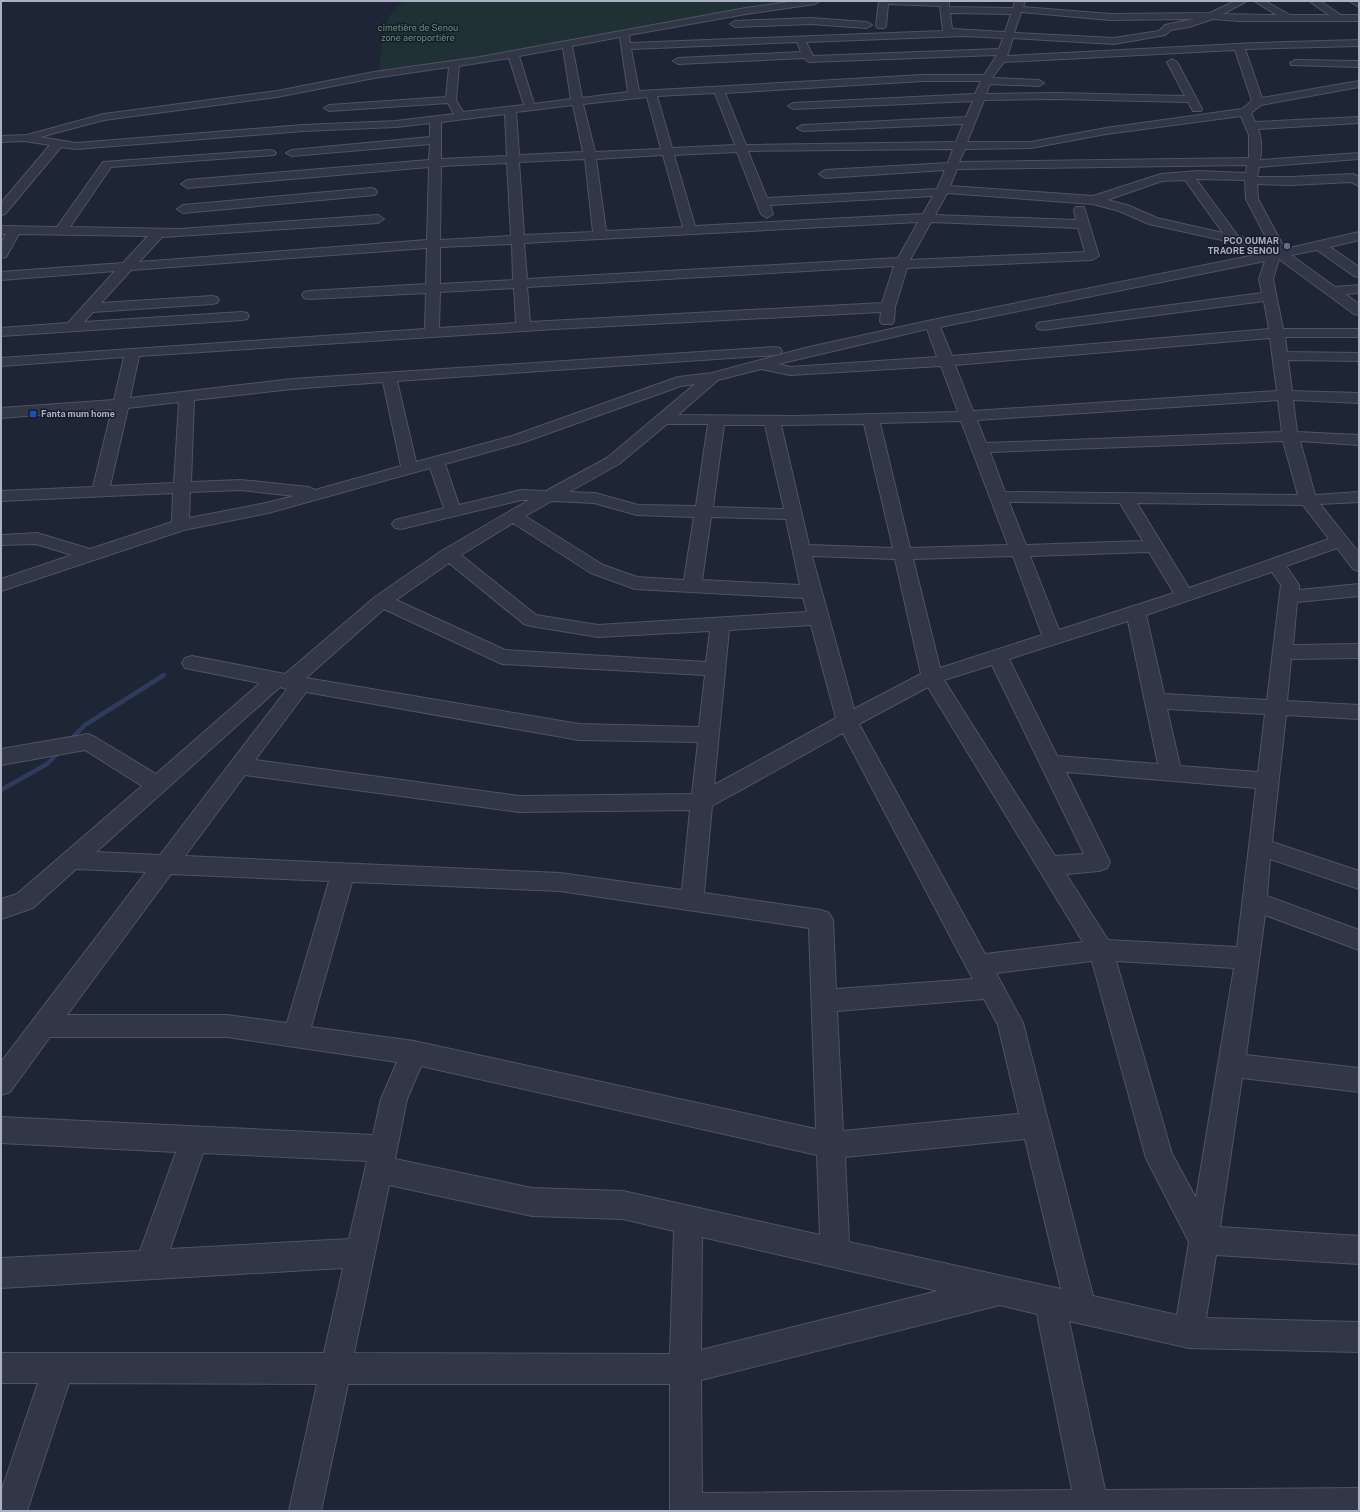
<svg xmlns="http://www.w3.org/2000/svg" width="1360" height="1512" viewBox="0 0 1360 1512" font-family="'Public Sans',sans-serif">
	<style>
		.green { fill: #203136 }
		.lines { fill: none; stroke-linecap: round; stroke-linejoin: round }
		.stream { stroke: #2e3b5b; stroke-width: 4.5 }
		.minor-casing { stroke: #4e5464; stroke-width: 2 }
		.minor { fill: #313746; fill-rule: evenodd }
		.service-dot { fill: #5c6f8a; stroke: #171c2a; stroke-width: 1.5 }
		.transit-dot { fill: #1a4fb4; stroke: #171c2a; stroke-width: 1.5 }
		.labels { text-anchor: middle; stroke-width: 3; stroke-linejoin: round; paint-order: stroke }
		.far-park-label { font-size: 9px; fill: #629474; stroke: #171c2a }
		.far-poi-label { font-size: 9px; font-weight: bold; fill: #aab1c4; stroke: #171c2a; text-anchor: end }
	</style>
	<rect width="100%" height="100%" fill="#1e2535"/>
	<path class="green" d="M404 1H803L738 10 477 57 379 71 384 29 390 15Z"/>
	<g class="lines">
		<path class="stream" d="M71 739 85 725 164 675
			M1 790 47 764 60 751"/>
		<g class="minor-casing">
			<path id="minor" d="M796 1H820L815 4 746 14 629 35 630 43 943 31 940 6 888 4 886 26 884 28H878L876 26 879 1H949V7L1013 8 1015 1H1025L1023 7 1110 14 1210 13 1235 1H1247L1223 14 1277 15 1254 1H1265L1290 15H1329L1309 1H1320L1341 15H1359V21H1239L1213 19 1189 27 1171 30 1165 35 1114 44 1013 38 1007 56 1256 43 1359 40V46L1245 49 1262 98 1359 81V87L1261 105 1251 113 1255 122 1359 117V123L1258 129C1262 139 1262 149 1260 160L1359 153V159L1259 167 1257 177H1291L1353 174 1359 177V186L1351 182 1291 185 1257 184 1258 199 1285 249 1359 232V240L1330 247 1359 267V277L1354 276 1317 250 1291 255 1335 287 1359 285V293L1345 294 1359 304V315L1354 314 1279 259 1273 279 1283 329H1359V337H1285L1287 352 1359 353V361L1288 360 1292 391 1359 393V403L1293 400 1297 432 1359 435V445L1300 441 1315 495 1359 492V502L1320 504 1359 553V571L1353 569 1337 548 1286 566 1299 585V590L1359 584V596L1297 602 1293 645 1359 644V658L1291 659 1287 701 1359 705V719L1286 715 1272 842 1359 871V889L1270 859 1267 896 1359 930V950L1265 915 1246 1055 1359 1068V1092L1242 1078 1220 1227 1359 1236V1264L1216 1255 1206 1318 1359 1322V1352L1189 1348 1069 1321 1105 1490 1359 1488V1511H670V1384H348L321 1511H289L317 1384 69 1383 27 1511H1V1492L38 1383H1V1353H324L343 1268 1 1288V1258L140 1251 176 1152 1 1143V1117L373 1135 381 1099 397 1062 227 1037H50L10 1092 1 1095V1062L146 872 76 869 33 908 1 919V899L17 894 142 786 85 750 1 765V749L88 734 95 737 156 774 260 683 185 668 182 663 185 658 192 656 285 674 375 597 443 550 529 500H521L401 529 395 528 392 524 395 520 444 508 430 468 268 513 184 530 1 591V579L72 555 36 544 1 545V535L37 533 90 549 172 522 173 493 1 501V491L93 487 112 409 1 418V408L114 400 124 357 1 366V358L425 329 426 293 309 299 304 298 302 295 304 292 309 291 426 284 427 248 131 270 101 303 212 296 217 297 219 300 217 303 212 304 93 312 84 322 242 312 247 313 249 316 247 319 242 320 1 336V328L68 323 115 271 1 280V272L123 263 148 236 19 234 6 257 1 258V243L6 234H1V226L57 227 103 162 270 150 274 151 276 153 274 155 111 167 70 227 179 229 378 215 384 219 378 223 162 237 139 262 427 240 429 167 187 188 181 184 187 180 429 160 430 144 292 156 286 153 292 150 430 137V123L396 127 303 131 76 149 61 147 5 214 1 215V203L50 145 24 141 1 142V136L27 135 104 114 277 91 374 72 480 57 746 8ZM1021 12 1110 20 1194 19 1165 25 1159 31 1114 38 1014 33ZM950 13 1011 14 1005 32 952 29ZM964 36 1003 38 999 49 813 56 806 42ZM620 37 628 92 582 98 572 46ZM797 42 801 52 678 58 673 61 678 64 804 58 809 62 997 55 984 75H923L639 91 631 49ZM563 48 571 99 534 104 519 56ZM1235 50 1252 101 1242 109 1106 128 1031 142H967L984 100 1056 99 1188 102 1193 111H1201L1202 109 1177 62 1172 59 1167 62 1185 96 1056 93 986 94 990 84 1039 86 1044 83 1039 80 992 78 1004 62ZM509 58 524 105 463 112 456 100 459 66ZM449 67 446 97 329 105 324 108 329 111 448 103 454 114 396 121 303 125 76 143 40 137 104 120 277 97 374 78ZM923 81H981L975 94 793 103 788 106 793 109 973 101 966 117 803 125 797 128 803 131 963 124 956 142 746 145 725 93ZM715 93 735 145 672 148 657 96ZM647 97 661 149 595 152 583 104ZM573 105 583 152 519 155 516 112ZM505 114 507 156 441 159V122ZM1241 116 1249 135V158L959 162 965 149 1031 148 1106 134ZM953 149 948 163 825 170 819 174 825 178 945 170 937 189 767 198 748 151ZM737 152 761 214 767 218 773 214 770 205 933 196 923 214 695 226 674 155ZM663 155 683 227 606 231 596 159ZM585 159 593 232 524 235 519 162ZM507 163 511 236 440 240 441 166ZM1247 165 1246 173 1198 171 1161 174 1093 196 950 186 957 169ZM1196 179 1245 180 1246 199 1271 247 1238 236ZM1185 180 1223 233 1157 218 1127 205 1107 200 1162 181ZM947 193 1093 204 1119 211 1149 224 1231 242 1265 253 932 320 805 348 712 373 678 377 512 436 416 462 397 381 775 355 780 354 782 351 780 348 775 347 292 379 130 398 139 356 555 329 881 312 880 321 882 324H892L894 321 895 307 907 268 1092 260 1099 256 1084 207H1076L1074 210 1076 220 935 215ZM918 222 898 258 527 279 524 243ZM931 222 1078 228 1085 252 910 260ZM512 244 513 280 440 284V247ZM1265 261 1259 279 1262 293 1043 322 1038 323 1036 326 1038 329 1043 330 1264 301 1269 329 952 356 940 327ZM894 266 882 303 530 322 527 287ZM514 288 516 323 439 328 440 292ZM927 329 937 357 790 367 778 364ZM1270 338 1277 391 973 411 955 365ZM941 366 958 412 795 416 678 415 718 380 761 369 790 375ZM383 382 401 466 315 490 308 487 241 480 191 482 194 400 292 389ZM695 384 607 458 546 491 521 490 459 505 445 464 524 442 681 386ZM1278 400 1282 432 986 443 977 420ZM179 402 174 483 110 486 128 408ZM961 421 1008 545 910 548 880 423ZM667 424H708L696 506 638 505 595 493 569 492 619 464ZM864 424 893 548 809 545 781 425ZM724 425H765L784 509 713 507ZM1283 441 1298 495 1005 492 990 452ZM241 490 294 496 266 503 189 518 190 492ZM552 501 594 503 637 515 694 517 684 580 637 577 603 565 525 516ZM1009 502 1120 503 1143 541 1026 545ZM1137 503 1303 505 1329 539 1189 588ZM711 517 786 519 800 585 702 580ZM513 523 591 573 635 589 803 598 807 612 598 625 536 615 461 555ZM1149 552 1174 593 1059 630 1030 556ZM812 556 895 559 921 674 854 709ZM1013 556 1042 635 940 668 913 559ZM449 563 524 624 531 626 598 637 710 631 706 662 505 650 396 600ZM1272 572 1281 585 1267 700 1164 694 1146 615ZM384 609 502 664 705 675 699 727 579 724 306 678ZM1128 621 1158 764 1057 756 1009 659ZM811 625 836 718 714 785 729 630ZM992 665 1084 854 1055 856 944 680ZM280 687 287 689 160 855 96 852ZM928 687 1083 942 985 954 859 724ZM306 692 579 740 698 742 692 794 519 796 255 760ZM1167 709 1265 714 1258 772 1180 766ZM843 733 969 972 973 979 836 989 833 920 829 913 821 910 704 893 712 806ZM1066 772 1256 788 1237 947 1108 940 1066 874 1099 871 1107 868 1110 862ZM245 775 519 812 690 810 682 890 560 873 185 856ZM171 874 329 881 287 1023 227 1015H67ZM352 882 560 891 809 928 816 1129 414 1041 311 1027ZM1092 961 1146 1158 1189 1242 1177 1315 1093 1296 1023 1023 996 973ZM1116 961 1234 968 1196 1198 1172 1154ZM984 999 998 1025 1019 1114 843 1131 837 1011ZM421 1066 817 1155 820 1235 623 1191 532 1188 395 1159 407 1099ZM1025 1139 1061 1289 849 1242 845 1157ZM203 1153 367 1161 349 1239 170 1249ZM389 1185 532 1216 623 1219 674 1231 670 1354 354 1353ZM702 1237 938 1291 701 1350ZM1000 1305 1037 1314 1072 1490 702 1493 701 1380Z
				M1349 1H1359V7Z
				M810 18 867 22 872 25 867 28 810 24 735 27 730 24 735 21Z
				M1295 60 1359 61V67L1291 65 1290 63Z
				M371 188 375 189 377 192 375 195 183 213 177 209 183 205Z"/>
		</g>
		<use href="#minor" class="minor"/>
	</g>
	<circle class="service-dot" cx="1287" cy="246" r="4"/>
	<rect class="transit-dot" x="29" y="410" width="8" height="8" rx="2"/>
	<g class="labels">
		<g class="far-park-label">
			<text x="418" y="31">cimetière de Senou<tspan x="418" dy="10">zone aeroportière</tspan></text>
		</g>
		<g class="far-poi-label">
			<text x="1279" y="244">PCO OUMAR<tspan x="1279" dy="10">TRAORE SENOU</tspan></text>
			<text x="41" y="417" text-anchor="start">Fanta mum home</text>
		</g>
	</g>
	<rect width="1360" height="1512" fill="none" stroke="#aab1c4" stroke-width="4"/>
</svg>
